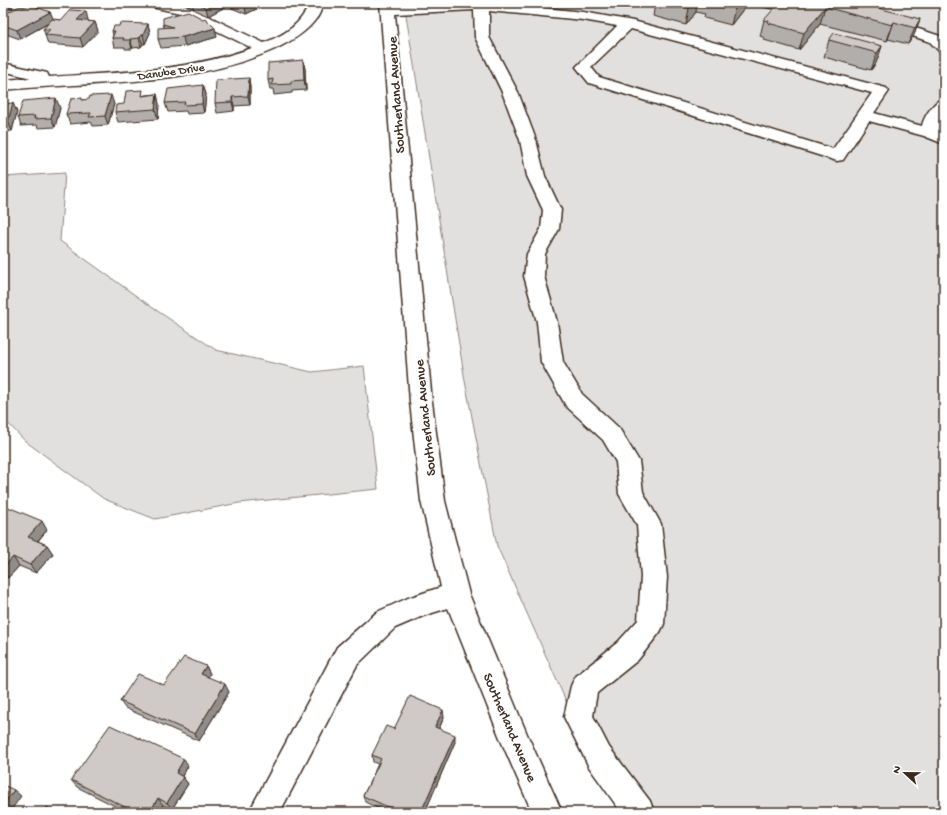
<svg xmlns="http://www.w3.org/2000/svg" width="947" height="815" viewBox="0 0 947 815" font-family="'Gochi Hand',sans-serif">
	<style>
		.green { fill: #e2e0de; stroke: #8e857e }
		.lines { fill: none; stroke-linecap: round; stroke-linejoin: round }
		.minor-casing { stroke: #3b2a1e; stroke-width: 3 }
		.minor { fill: #fff; fill-rule: evenodd }
		.wall { fill: #b2aeab; stroke: #3b2a1e }
		.shaded-wall { fill: #918d8b; stroke: #3b2a1e }
		.building { fill: #cfcac7; stroke: #3b2a1e }
		.labels { text-anchor: middle; stroke-width: 4; stroke-linejoin: round; paint-order: stroke }
		.far-street-label { font-size: 12px; fill: #3b2a1e; stroke: #fff }
		.street-label { font-size: 14px; fill: #3b2a1e; stroke: #fff }
	</style>
	<rect width="100%" height="100%" fill="#fff"/>
	<filter id="ink" filterUnits="userSpaceOnUse"><feTurbulence type="fractalNoise" baseFrequency=".025" numOctaves="2"/><feDisplacementMap in="SourceGraphic" scale="8" xChannelSelector="R" yChannelSelector="G"/><feConvolveMatrix kernelMatrix="1 2 1 2 8 2 1 2 1" color-interpolation-filters="sRGB"/></filter>
	<g filter="url(#ink)">
		<path class="green" d="M404 3H944V812H620L602 782 497 546 465 381Z
			M65 173 60 241 153 308 216 350 312 372 364 366 378 489 239 503 155 519 104 499 25 441 3 418V177Z"/>
		<g class="lines">
			<g class="minor-casing">
				<path id="minor" d="M145 3H171L189 7 264 43C286 34 300 25 310 3H324C321 8 320 15 316 19 306 33 290 42 275 49 191 87 93 81 3 90V80L31 78 3 71V63L47 73 49 77C121 72 183 72 252 48L180 13 147 6Z
					M380 3H394V6L495 3 583 12 633 21 886 88 889 91 874 113 922 126C924 116 934 101 944 98V114L939 120 938 130 944 133V144L924 136 869 121 843 160 837 161 589 83 576 67 617 26 583 20 489 11V37L518 92 536 140 545 176 561 210 559 229 545 254 544 276 557 322 563 362 582 394 619 428 639 461 643 492 661 524 667 577 664 624 660 632 638 660 597 693 593 716 609 747 650 801 654 812H621L589 767 564 717 571 686 575 677 618 642 638 620 641 577 637 525 619 494 616 462 603 440 566 406 541 362 537 322 524 276 527 254 541 229 543 210 527 176 520 140 502 92 475 37 474 10 395 14 432 402 445 501 469 594 527 734 562 812H532L502 743 448 608 423 616 395 628 357 665 280 812H249L337 647 377 612 408 598 441 587 421 501 410 402ZM631 29 872 93 833 149 599 77 591 67Z
					M761 3H811L814 6 812 9C797 13 778 10 763 6Z
					M869 3H883C877 12 870 23 859 20L857 17Z
					M888 19 940 36 944 40V52L939 51 930 42 883 26 881 23 883 20Z"/>
			</g>
			<use href="#minor" class="minor"/>
		</g>
		<path class="wall" d="M3 3H11L13 8 5 11 6 13 24 7 50 12 53 19 61 20H88L87 21 95 22 98 31 83 47 48 44 45 35V34L43 29 49 23 20 39 3 33Z
			M192 3H263V6L246 14 227 6 208 16 194 10Z
			M652 3H748L731 25 704 18 705 14 696 12 686 25 653 16 655 4Z
			M809 5 920 19 914 35 908 44 888 39 887 41 820 24 799 50 764 40 765 38 760 36 764 20Z
			M148 24 150 33 145 44H143L141 47 133 48 132 49H125V47H114L112 38 113 35 112 31Z
			M163 24 217 37 185 46 161 48 158 39 164 27Z
			M829 40 882 46 876 63 871 70 824 57Z
			M303 60 305 69 306 90 292 91V93L274 95 273 89H270L268 80Z
			M249 78 250 87V105L234 106V111L217 113 215 103Z
			M203 85 206 94 204 113 187 114 186 111 168 112 165 103Z
			M157 94 159 104 158 119 118 122 115 112 124 104 145 95Z
			M83 100 114 104 108 125 93 126 91 122 70 124 66 114Z
			M3 104 17 112 12 131 3 132Z
			M60 108 55 127 38 128 37 125 21 126 18 117Z
			M3 505 47 530 38 541 47 545 53 554 36 573 19 566 8 578 3 576Z
			M206 666 210 674 208 677 229 692 199 741 125 708 120 701 164 685Z
			M444 717 439 729 455 742 425 812H386L365 802 363 796 378 764 373 762 372 755 394 729Z
			M188 766 182 776 188 784 172 809 163 805 159 812H127L77 787 71 780Z"/>
		<path class="shaded-wall" d="M3 3H11L13 8 5 11 8 18 3 21Z
			M214 3H226L227 6 208 16 206 8Z
			M250 3H263V6L246 14 245 5Z
			M693 3H697L696 12 686 25 689 8Z
			M739 3H748L731 25 735 8Z
			M825 7 820 24 799 50 804 33Z
			M86 11 88 20 80 29 77 20Z
			M50 12 54 20 20 39 17 30Z
			M920 19 914 35 908 44 915 28Z
			M95 22 98 31 83 47 80 38Z
			M894 22 888 39 887 41 892 25Z
			M148 24 150 33 145 44 143 35Z
			M215 28 217 37 185 46 183 37Z
			M140 36 143 44 141 47 139 38Z
			M130 39 133 48 132 49 130 40Z
			M882 46 876 63 871 70 877 53Z
			M303 60 305 69 306 90 304 80Z
			M249 78 250 87V105L248 96Z
			M203 85 206 94 204 113 202 104Z
			M157 94 159 104 158 119 155 109Z
			M111 95 114 104 108 125 105 116Z
			M232 97 234 106V111L232 102Z
			M56 98 60 108 55 127 51 118Z
			M13 103 17 112 12 131 8 121Z
			M42 521 47 530 33 546 28 537Z
			M47 545 53 554 36 573 30 565Z
			M13 557 19 566 8 578 3 572V568Z
			M206 666 210 674 205 682 201 674Z
			M225 684 229 692 199 741 195 734Z
			M443 710 444 717 436 735 435 727Z
			M455 735V742L425 812H421Z
			M184 759 188 766 180 779 176 773Z
			M183 777 188 784 172 809 167 803Z
			M14 790 21 796 10 812H3V805Z
			M158 798 163 805 159 812H150Z"/>
		<path class="building" d="M196 3H214L206 8Z
			M239 3H250L245 5Z
			M667 3H693L689 8Z
			M713 3H739L735 8Z
			M779 3H801L809 5 810 3H859L920 19 915 28 894 22 892 25 825 7 804 33 768 23 769 21 764 20Z
			M29 4 50 12 17 30 3 25V15L20 6 24 7Z
			M70 10 86 11 77 20 95 22 80 38 45 35 50 29H43L52 19 61 20Z
			M188 11 203 19 205 18 215 28 183 37 158 39V28L173 27 163 24V18Z
			M120 23 148 24 143 35 140 36 139 38 130 39V40H123L124 38H112L115 31H112L114 26H119Z
			M834 33 882 46 877 53 829 40Z
			M303 60 304 80 291 81V84L272 85 273 79 268 80V63Z
			M249 78 248 96 232 97V102L215 103 216 80Z
			M203 85 202 104 184 105 185 102 165 103 168 89Z
			M143 90 142 96 157 94 155 109 115 112 116 105 124 104 126 91Z
			M111 95 105 116 89 117 91 113 66 114 71 99 82 98V100L89 99 90 96Z
			M56 98 51 118 34 119 35 116 18 117 23 101Z
			M13 103 8 121 3 122V104Z
			M3 505 42 521 28 537 47 545 30 565 13 557 3 568Z
			M184 657 206 666 201 674 225 684 195 734 120 701 138 674 164 685Z
			M410 696 443 710 435 727 455 735 421 812H400L363 796 381 759 372 755 386 726 394 729Z
			M110 725 184 759 176 773 183 777 167 803 158 798 150 812H135L71 780Z
			M3 785 14 790 3 805Z
			M47 807 56 812H44Z"/>
	</g>
	<g class="labels">
		<g class="far-street-label">
			<text transform="translate(171 71) rotate(-8)" y="4">Danube Drive</text>
		</g>
		<g class="street-label">
			<text transform="translate(395 95) rotate(-94)" y="5">Southerland Avenue</text>
			<text transform="translate(424 418) rotate(-96)" y="5">Southerland Avenue</text>
			<text transform="translate(511 727) rotate(67)" y="5">Southerland Avenue</text>
		</g>
	</g>
	<rect width="947" height="815" fill="none" stroke="#fff" stroke-width="16"/>
	<rect x="8" y="8" width="931" height="799" fill="none" stroke="#3b2a1e" stroke-width="1.5" filter="url(#ink)"/>
	<g transform="translate(905 773) rotate(292)" stroke="#ffffff" stroke-width="3" paint-order="stroke">
	<path d="M0-3L7 15L0 10L-7 15Z" fill="#3b2a1e"/>
	<text y="-6" font-size="11" font-weight="bold" text-anchor="middle" fill="#3b2a1e">N</text>
	</g>
</svg>
